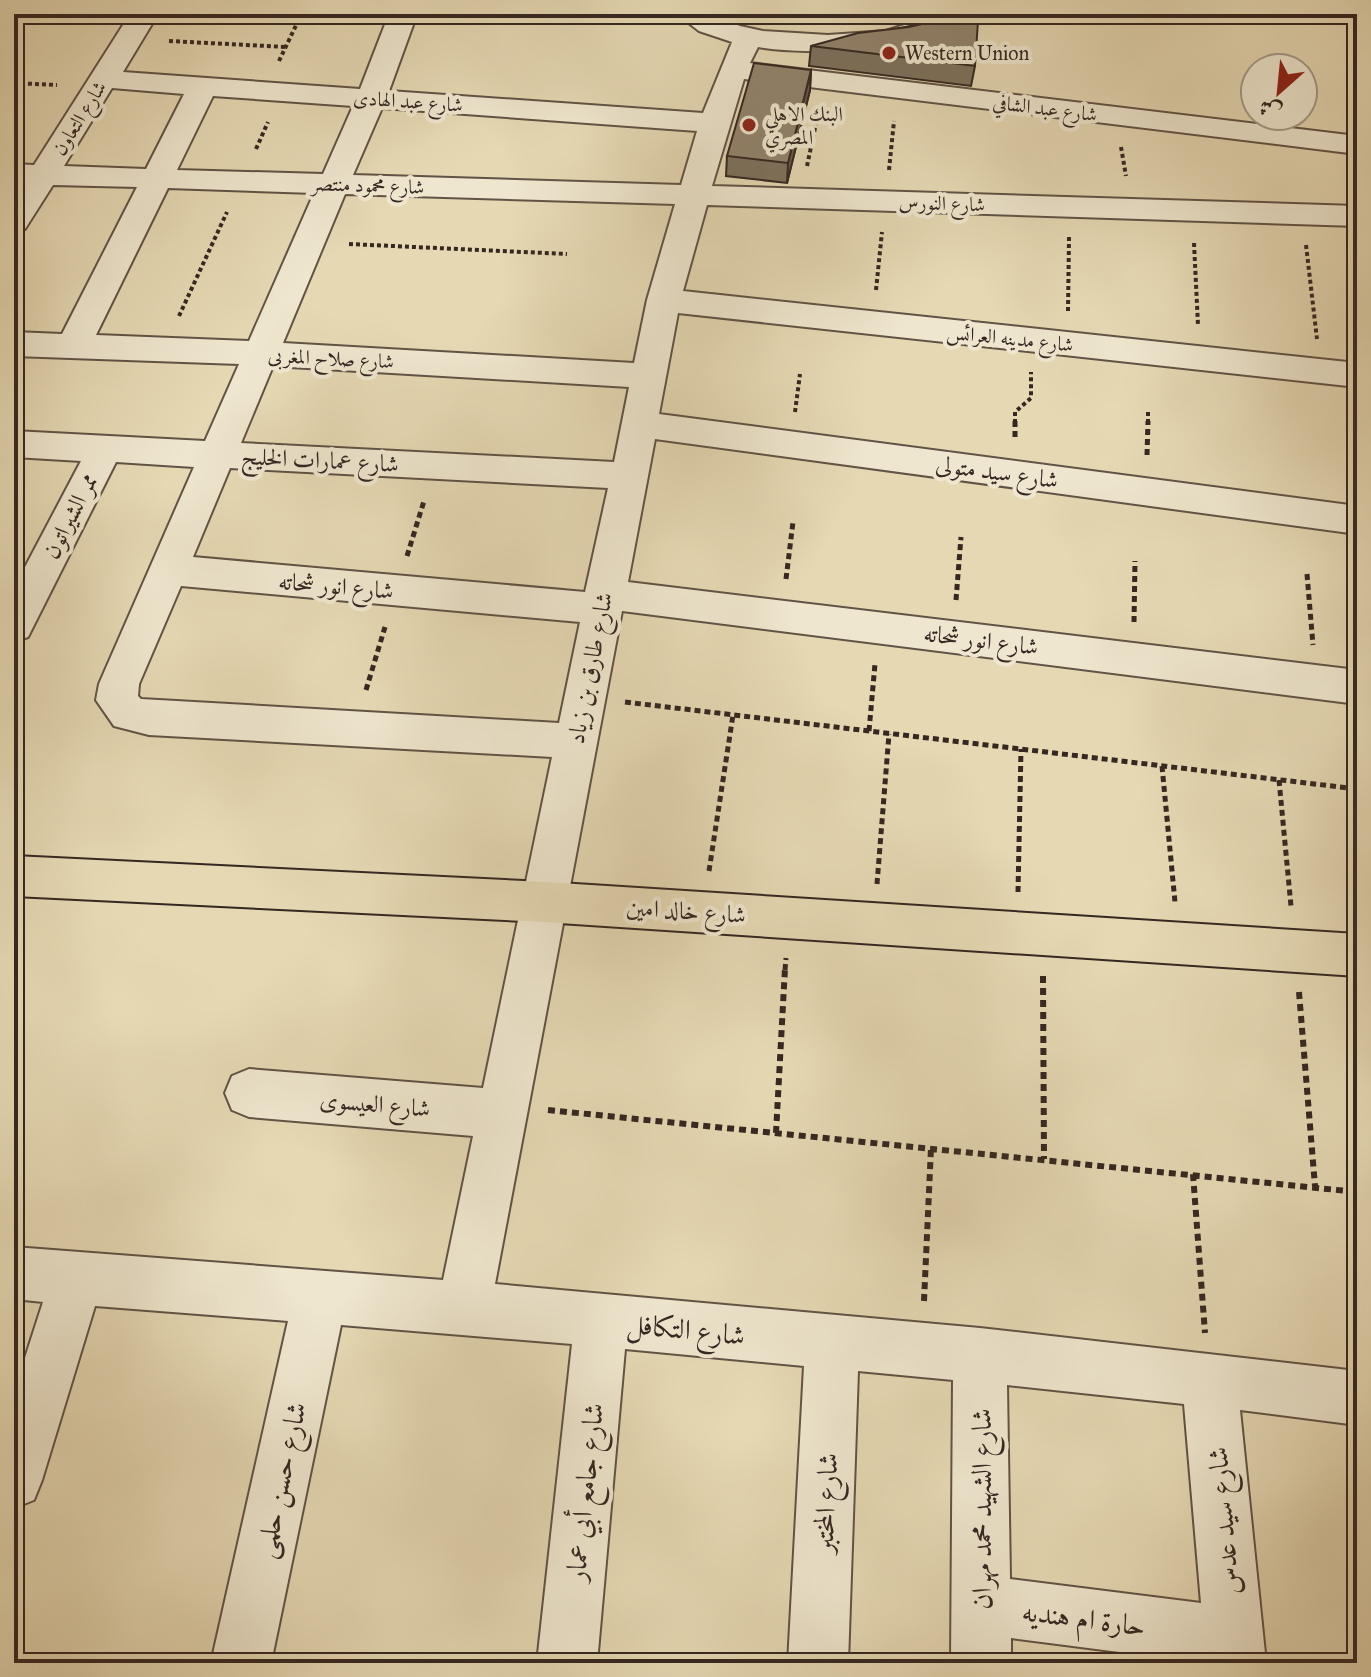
<svg xmlns="http://www.w3.org/2000/svg" width="1371" height="1677" viewBox="0 0 1371 1677" font-family="'IM FELL Great Primer',Amiri,serif">
	<style>
		.lines { fill: none; stroke-linecap: round; stroke-linejoin: round }
		.minor-casing { stroke: #615346; stroke-width: 4 }
		.major-casing { stroke: #352722; stroke-width: 4 }
		.path-far2 { stroke: #352722; stroke-width: 4; stroke-dasharray: 4 3; stroke-linecap: butt }
		.path-far1 { stroke: #352722; stroke-width: 5; stroke-dasharray: 6 4; stroke-linecap: butt }
		.path { stroke: #352722; stroke-width: 6; stroke-dasharray: 7 5; stroke-linecap: butt }
		.minor { fill: #eee6ce; fill-rule: evenodd }
		.major { fill: #e5d8b3; fill-rule: evenodd }
		.wall { fill: #7d715e; stroke: #352722; stroke-width: 2 }
		.shaded-wall { fill: #665c4c; stroke: #352722; stroke-width: 2 }
		.building { fill: #91836d; stroke: #352722; stroke-width: 2 }
		.poi-dot { fill: #8f2418; stroke: #eee6ce; stroke-width: 3 }
		.labels { text-anchor: middle; stroke-width: 8; stroke-linejoin: round; paint-order: stroke }
		.far-poi-label { font-size: 20px; fill: #352722; stroke: #eee6ce; text-anchor: start }
		.far-street-label { font-size: 20px; fill: #352722; stroke: #eee6ce }
		.street-label { font-size: 24px; fill: #352722; stroke: #eee6ce }
		.near-street-label { font-size: 28px; fill: #352722; stroke: #eee6ce }
	</style>
	<rect width="100%" height="100%" fill="#e5d8b3"/>
	<filter id="stains"><feTurbulence type="fractalNoise" baseFrequency=".0025" numOctaves="4"/><feColorMatrix values="0 0 0 0 .2 0 0 0 0 .09 0 0 0 0 .02 0 0 0 .5 -.17"/></filter>
	<radialGradient id="worn" r=".72"><stop offset=".6" stop-color="#630" stop-opacity="0"/><stop offset="1" stop-color="#630" stop-opacity=".3"/></radialGradient>
	<g class="lines">
		<g class="minor-casing">
			<path id="minor" d="M130 14H158L123 72 360 89 389 14H417L389 91 703 113 732 42 699 31 677 14H710L740 26 763 31 828 35 886 31 938 14H974C946 55 804 55 758 47L750 63 1357 136V154L744 79 712 186 1357 206V226L707 205 683 291 1357 363V387L678 313 659 414 1357 506V534L655 439 628 582 1357 670V704L622 611 495 1284 980 1328 1357 1371V1425L1240 1410 1266 1663H1205L1011 1638V1663H951L953 1380 858 1371 848 1663H788L804 1366 625 1349 597 1663H537L572 1344 341 1325 271 1663H211L288 1321 95 1306 42 1480 34 1500 14 1508V1392L43 1302 14 1299V1247L443 1280 473 1136 249 1117 232 1110 225 1093 232 1076 249 1069 483 1088 552 757 149 735 114 726 96 700 99 684 194 467 116 462 28 637 14 642V588L81 461 14 457V431L205 441 239 364 14 356V332L62 334 137 187 53 185 25 229 14 232V197L22 184H14V164L34 165ZM112 88 184 94 146 169 64 166ZM213 96 353 106 323 174 177 170ZM382 108 697 131 681 185 353 175ZM168 188 314 193 249 341 96 335ZM345 194 675 204 647 300 634 363 283 343ZM273 366 629 387 614 462 241 443ZM230 468 608 488 585 592 193 557ZM181 586 580 622 559 723 141 699 138 696 139 684ZM1007 1385 1184 1404 1201 1603 1010 1579Z"/>
		</g>
		<g class="major-casing">
			<path id="major" d="M1340 14H1357V22L1344 20Z
				M14 856 544 882 1357 934V976L544 922 14 896Z"/>
		</g>
		<path class="path-far2" d="M169 41 286 47
			M279 61 300 17
			M14 83 57 85
			M1121 147 1126 176
			M256 149 268 122
			M807 166 819 109
			M889 170 894 121
			M1194 243 1198 325
			M349 244 567 254
			M1306 245 1317 339
			M876 290 882 232
			M1068 311 1069 237
			M179 316 227 212
			M795 412 800 374
			M1015 423V412L1031 398V372
			M1148 423V412"/>
		<path class="path-far1" d="M1015 421V441
			M1147 455 1148 421
			M407 556 424 501
			M1307 574 1313 645
			M786 579 793 522
			M956 600 961 537
			M1134 622 1135 561
			M366 690 385 627
			M625 702 1357 789
			M869 731 875 664
			M1162 766 1175 902
			M1279 780 1291 906
			M709 871 733 715
			M877 884 889 734
			M1018 892 1021 749
			M785 970 786 958"/>
		<path class="path" d="M1043 976 1044 1159
			M1299 992 1315 1186
			M548 1110 1357 1192
			M776 1133 785 968
			M1193 1174 1205 1333
			M924 1301 931 1148"/>
		<use href="#minor" class="minor"/>
		<use href="#major" class="major"/>
	</g>
	<path class="wall" d="M939 20 975 66 971 86 809 66 811 46Z
		M811 70 810 90 787 183 726 176 727 156Z"/>
	<path class="shaded-wall" d="M811 70 810 90 787 183 788 163Z"/>
	<path class="building" d="M951 14H972V20L978 21 975 66 811 46 858 33 909 27 939 20Z
		M754 63 811 70 788 163 727 156Z"/>
	<g class="poi-dot">
		<circle cx="889" cy="53" r="8"/>
		<circle cx="749" cy="125" r="8"/>
	</g>
	<g class="labels">
		<g class="far-poi-label">
			<text x="905" y="60">Western Union</text>
			<text x="765" y="121">البنك الاهلي<tspan x="765" dy="23">المصري</tspan></text>
		</g>
		<g class="far-street-label">
			<text transform="translate(408 101) rotate(4)" y="7">شارع عبد الهادى</text>
			<text transform="translate(1045 108) rotate(7)" y="7">شارع عبد الشافي</text>
			<text transform="translate(79 118) rotate(-58)" y="7">شارع التعاون</text>
			<text transform="translate(368 185) rotate(2)" y="7">شارع محمود منتصر</text>
			<text transform="translate(942 203) rotate(2)" y="7">شارع النورس</text>
			<text transform="translate(1010 338) rotate(6)" y="7">شارع مدينه العرائس</text>
			<text transform="translate(331 358) rotate(3)" y="7">شارع صلاح المغربى</text>
		</g>
		<g class="street-label">
			<text transform="translate(320 460) rotate(3)" y="8">شارع عمارات الخليج</text>
			<text transform="translate(997 472) rotate(8)" y="8">شارع سيد متولى</text>
			<text transform="translate(70 516) rotate(-63)" y="8">ممر الشيراتون</text>
			<text transform="translate(336 586) rotate(5)" y="8">شارع انور شحاته</text>
			<text transform="translate(981 640) rotate(7)" y="8">شارع انور شحاته</text>
			<text transform="translate(590 668) rotate(-79)" y="8">شارع طارق بن زياد</text>
			<text transform="translate(686 911) rotate(4)" y="8">شارع خالد امين</text>
			<text transform="translate(375 1104) rotate(5)" y="8">شارع العيسوى</text>
		</g>
		<g class="near-street-label">
			<text transform="translate(686 1329) rotate(6)" y="10">شارع التكافل</text>
			<text transform="translate(280 1480) rotate(-78)" y="10">شارع حسن حلمى</text>
			<text transform="translate(584 1492) rotate(-84)" y="10">شارع جامع أبي عمار</text>
			<text transform="translate(825 1503) rotate(-87)" y="10">شارع المختبر</text>
			<text transform="translate(981 1509) rotate(-90)" y="10">شارع الشهيد محمد مهران</text>
			<text transform="translate(1223 1521) rotate(-95)" y="10">شارع سيد عدس</text>
			<text transform="translate(1084 1618) rotate(7)" y="10">حارة ام هنديه</text>
		</g>
	</g>
	<rect width="1371" height="1677" fill="none" stroke="#e5d8b3" stroke-width="48"/>
	<rect x="16" y="16" width="1339" height="1645" fill="none" stroke="#352722" stroke-width="4"/>
	<rect x="24" y="24" width="1323" height="1629" fill="none" stroke="#352722" stroke-width="2"/>
	<g transform="translate(1279 92) rotate(207)"><circle r="38" fill="#eee6ce" stroke="#a49a89" stroke-width="2"/>
	<path d="M0-6L14 30L0 20L-14 30Z" fill="#8f2418"/>
	<text y="-12" font-size="22" font-weight="bold" text-anchor="middle" fill="#352722">ش</text>
	</g>
	<rect width="100%" height="100%" filter="url(#stains)"/>
	<rect width="100%" height="100%" fill="url(#worn)"/>
</svg>
